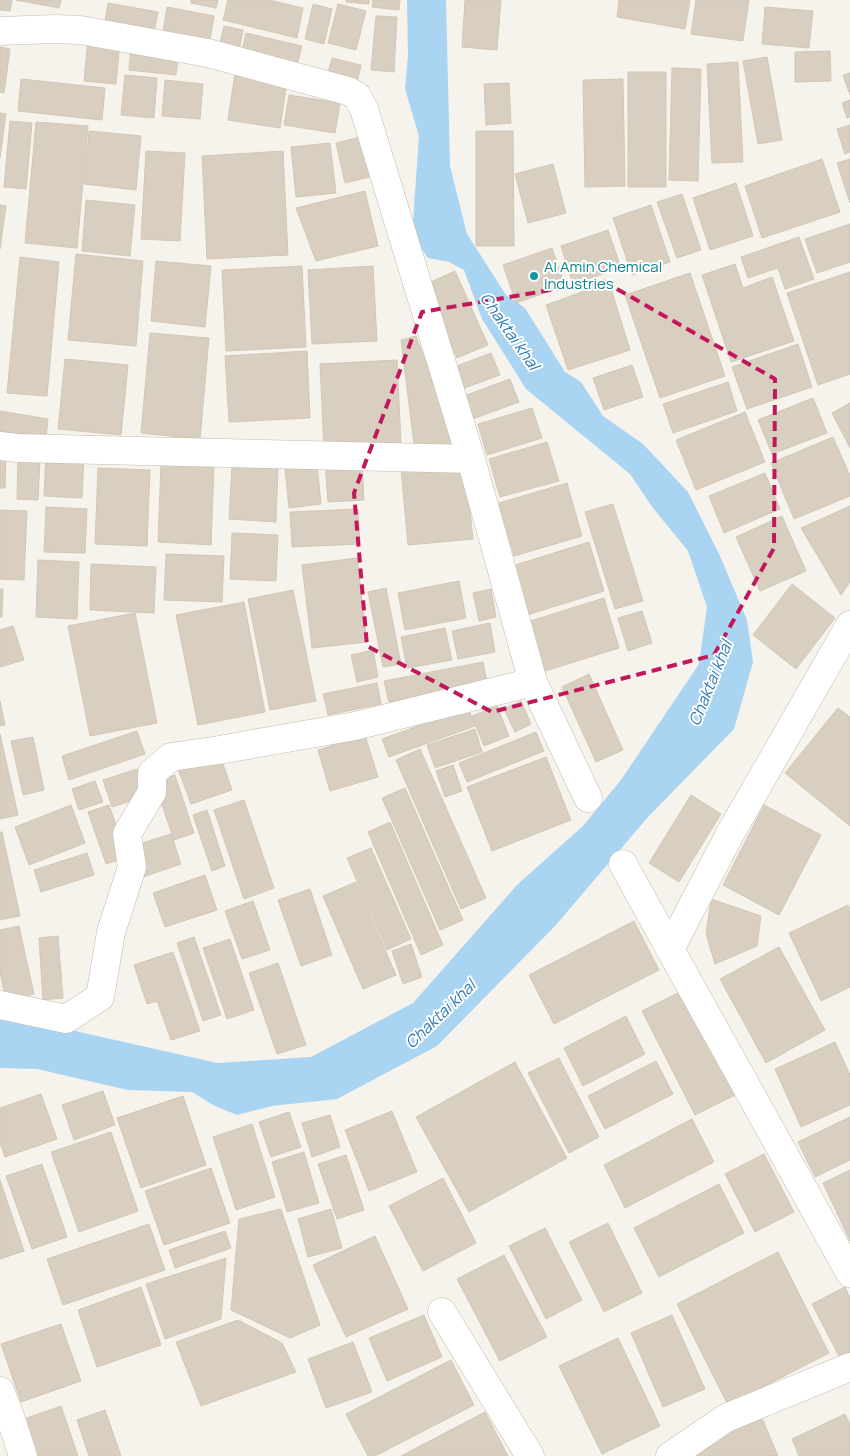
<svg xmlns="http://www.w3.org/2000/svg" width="850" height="1456" viewBox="0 0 850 1456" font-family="Manrope,sans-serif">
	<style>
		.water { fill: #a9d4f2 }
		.building { fill: #d8cfc1; stroke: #d3c7b4 }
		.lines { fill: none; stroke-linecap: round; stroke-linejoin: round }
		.street-casing { stroke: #c2bbae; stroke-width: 29 }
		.street { stroke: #fff; stroke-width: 28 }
		.marked { fill: none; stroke: #c2185b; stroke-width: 4; stroke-dasharray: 10 6; stroke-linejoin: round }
		.culture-dot { fill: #0f9aa8; stroke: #fff; stroke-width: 2 }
		.labels { text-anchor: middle; stroke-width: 4; stroke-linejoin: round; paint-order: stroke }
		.culture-label { font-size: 15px; fill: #0d838f; stroke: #fff; text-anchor: start }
		.water-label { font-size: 16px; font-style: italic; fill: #2e7ab2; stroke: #fff }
	</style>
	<rect width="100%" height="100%" fill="#f6f3ec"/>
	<path class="water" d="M407 0H446L450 166 467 234 506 295 525 308 565 372 581 382 603 416 643 444 688 492 720 556 747 620 753 662 734 729 648 817 555 926 437 1046 337 1099 272 1106 237 1115 213 1105 192 1092 128 1090 37 1069 0 1068V1014L217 1063 311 1057 413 1003 518 884 583 826 621 780 699 664 707 607 688 551 653 508 630 474 526 389 482 319 464 270 449 262 428 258 412 235 419 136 405 89 408 55Z"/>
	<path class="building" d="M0 0H12L10 11 0 10Z
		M16 0H61L59 8Z
		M191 0H218L216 8 191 3Z
		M228 0H269L303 8 297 38 223 20Z
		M346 0H369V4L346 2Z
		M373 0H400L399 10 372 7Z
		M465 0H501L497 50 462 47Z
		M619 0H690L685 29 617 17Z
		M696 0H749L743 41 691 34Z
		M108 3 158 12 153 37 104 28Z
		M313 4 332 9 324 44 305 39Z
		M338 4 366 11 356 50 328 43Z
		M167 7 214 16 209 46 162 38Z
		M765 7 813 11 809 48 762 44Z
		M376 16 397 17 394 72 371 70Z
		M224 26 243 30 238 56 218 51Z
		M246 33 302 46 296 69 241 56Z
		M88 39 120 42 116 84 84 81Z
		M131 45 179 50 176 75 129 70Z
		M0 47 10 49 4 93 0 92Z
		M830 51 831 81 795 82V52Z
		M767 57 782 140 758 144 743 61Z
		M332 58 361 65 357 83 327 76Z
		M738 62 743 162 712 163 707 64Z
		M672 68 701 69 698 181 669 180Z
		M628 72H666V187H628Z
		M235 73 287 82 280 128 228 120Z
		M850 73V95L843 75Z
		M125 75 157 78 154 118 121 115Z
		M21 79 105 88 102 120 18 111Z
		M623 79 625 186 585 187 583 80Z
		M165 80 203 84 200 119 162 116Z
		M509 83 511 123 486 125 484 84Z
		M289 95 340 103 335 133 284 125Z
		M850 100V117L847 118 842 103Z
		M0 113 6 114 0 158Z
		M10 121 32 123 26 189 4 187Z
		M36 122 88 126 77 248 25 243Z
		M850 125V152L845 154 837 129Z
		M89 131 141 136 136 190 84 184Z
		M476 131H513L514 246H476Z
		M360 137 369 177 345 183 336 143Z
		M330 143 336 193 296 197 291 147Z
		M146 151 185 153 180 241 141 239Z
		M283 151 288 255 207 259 202 156Z
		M822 159 840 212 762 238 745 186Z
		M850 159V203L837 163Z
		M553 164 566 213 528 223 515 174Z
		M736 183 753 236 710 250 693 198Z
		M365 191 378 246 316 261 296 208Z
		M682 194 701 250 677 258 657 202Z
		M86 200 135 205 130 256 82 251Z
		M0 205 6 206 0 249Z
		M651 205 670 262 632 275 613 218Z
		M850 224V262L817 273 805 239Z
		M608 230 621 268 573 284 561 246Z
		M799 237 814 279 785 289 778 268 748 278 741 257Z
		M552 248 565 286 516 303 503 265Z
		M76 254 143 261 136 346 68 340Z
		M20 257 59 262 47 396 7 393Z
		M156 261 211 266 205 327 151 321Z
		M735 264 743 288 772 277 794 341 731 362 702 275Z
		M302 266 306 347 226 351 222 270Z
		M373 266 377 341 312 344 308 270Z
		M455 271 488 345 457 358 424 285Z
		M850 272V374L818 385 787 293Z
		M690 273 725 376 660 398 625 295Z
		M609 282 630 350 568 370 546 305Z
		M150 333 209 338 200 439 141 433Z
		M416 336 457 447 415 452 401 340Z
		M798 344 812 387 747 409 732 367Z
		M307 351 310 418 229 422 225 356Z
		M491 353 500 375 462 389 454 367Z
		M65 359 128 365 121 435 58 429Z
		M397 360 401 443 324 447 320 364Z
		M632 365 643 397 604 410 593 378Z
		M510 379 519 402 470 420 461 397Z
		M728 382 737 411 673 433 663 404Z
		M813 398 827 433 772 454 758 420Z
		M850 403V448L832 413Z
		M532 408 542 438 487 455 478 424Z
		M0 411 48 419 46 438 0 431Z
		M745 412 765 462 696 490 676 440Z
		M833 437 850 476V496L794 519 771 463Z
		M547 442 559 481 500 497 489 459Z
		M0 454H6L5 488H0Z
		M46 454 84 456 82 498 44 496Z
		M18 458 40 459 38 500 17 499Z
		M362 461 364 500 328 502 325 463Z
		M161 463 214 466 211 545 158 542Z
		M465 463 473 539 408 545 401 469Z
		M317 464 321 504 289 508 285 468Z
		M232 465 278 467 276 522 229 519Z
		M98 468 150 470 147 546 95 544Z
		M765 473 780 509 724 533 709 496Z
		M567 483 582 536 514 556 499 503Z
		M613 504 643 601 615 609 585 512Z
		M850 506V582L841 595 801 528Z
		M46 507 87 509 85 553 44 552Z
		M358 509 360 544 292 547 290 512Z
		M0 510 27 511 24 580 0 579Z
		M782 516 806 571 760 591 736 537Z
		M232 533 278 535 276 581 230 579Z
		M589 542 604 591 527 615 512 566Z
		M166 554 224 556 222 602 164 600Z
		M357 558 367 642 312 648 302 565Z
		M38 560 79 562 77 619 36 617Z
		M91 564 156 567 154 613 90 610Z
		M459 581 466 618 405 630 398 593Z
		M792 584 835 618 796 669 753 635Z
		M386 588 401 664 383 667 368 592Z
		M0 589H3L2 617H0Z
		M491 589 496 617 479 621 473 593Z
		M293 590 316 701 270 710 248 599Z
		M604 598 619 648 542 672 527 622Z
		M244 602 265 712 198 725 176 615Z
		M642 611 652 643 628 651 618 618Z
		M135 613 157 723 90 736 68 626Z
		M490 623 495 652 458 659 452 631Z
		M13 626 24 660 0 667V630Z
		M445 628 452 660 407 668 401 637Z
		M373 650 378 677 357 682 351 655Z
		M483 662 487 682 389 702 384 681Z
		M589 674 623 750 596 762 562 687Z
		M377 683 381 704 328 715 323 694Z
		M0 701 5 725 0 726Z
		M521 701 531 724 515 732 504 709Z
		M497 706 509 736 484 746 472 716Z
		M468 708 475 726 389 757 382 739Z
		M838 708 850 717V826L785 773Z
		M475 729 482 752 435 768 427 745Z
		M137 731 145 754 69 780 62 756Z
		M536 732 544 751 467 782 459 763Z
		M0 734 18 815 0 819Z
		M365 735 378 777 330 791 318 750Z
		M33 737 44 790 23 795 11 741Z
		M420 749 486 898 461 909 396 760Z
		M219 752 232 790 191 804 177 766Z
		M546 757 571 820 492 851 467 787Z
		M453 765 462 791 445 797 436 771Z
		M137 769 146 796 112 807 103 780Z
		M175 775 194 833 174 840 154 782Z
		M95 781 103 802 79 810 72 789Z
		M405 788 463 920 440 930 382 798Z
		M691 795 721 814 679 882 649 863Z
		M244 800 274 888 244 899 214 810Z
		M71 805 85 843 29 865 15 827Z
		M109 805 127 857 106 864 88 812Z
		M764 805 821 835 779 915 723 885Z
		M207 810 225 866 212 871 193 815Z
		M390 822 443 945 421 955 368 832Z
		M0 832H2L20 916 0 920Z
		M171 834 181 864 143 877 133 846Z
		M371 848 411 939 387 950 347 858Z
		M87 853 94 875 41 892 34 870Z
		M205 875 217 910 165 927 153 893Z
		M356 882 396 975 363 989 323 896Z
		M310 889 332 955 301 966 278 900Z
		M711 899 761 916 757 946 715 964 706 934Z
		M253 901 270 950 242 959 225 911Z
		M848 905 850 910V987L821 1001 789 933Z
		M634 921 659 970 554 1024 529 975Z
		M19 926 34 994 6 1001 0 972V930Z
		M58 936 63 998 43 1000 39 938Z
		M194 937 221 1015 203 1021 177 943Z
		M230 939 254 1010 227 1019 203 948Z
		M411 944 422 977 403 984 392 951Z
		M779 947 825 1030 766 1063 720 979Z
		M173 952 200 1031 171 1040 157 1001 147 1004 134 965Z
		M278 963 306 1045 277 1054 249 973Z
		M682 991 735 1095 695 1115 642 1011Z
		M626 1016 645 1054 583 1086 564 1048Z
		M835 1042 850 1075V1105L801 1127 775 1069Z
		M559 1058 599 1137 569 1153 528 1073Z
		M656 1061 673 1094 605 1129 588 1096Z
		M515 1062 567 1158 469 1212 416 1117Z
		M103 1091 115 1125 74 1140 62 1105Z
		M41 1094 57 1139 5 1157 0 1143V1108Z
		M183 1096 206 1165 141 1188 117 1118Z
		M392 1111 417 1172 369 1191 345 1130Z
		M289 1112 301 1147 271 1157 259 1122Z
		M330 1115 340 1147 312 1157 302 1123Z
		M850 1117V1160L815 1177 798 1142Z
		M692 1119 714 1162 625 1208 604 1165Z
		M252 1124 275 1197 236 1210 213 1137Z
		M111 1132 138 1211 79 1232 51 1152Z
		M304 1152 319 1203 287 1212 272 1162Z
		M764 1154 794 1212 755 1232 725 1174Z
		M346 1155 364 1210 337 1219 318 1164Z
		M42 1164 67 1237 32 1249 6 1176Z
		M211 1168 230 1223 164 1245 145 1191Z
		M850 1170V1241L823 1183Z
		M443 1178 476 1243 423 1271 389 1206Z
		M0 1180 24 1251 0 1259Z
		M719 1184 744 1233 659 1277 634 1228Z
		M281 1209 320 1325 290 1338 231 1310 239 1219Z
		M331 1209 342 1248 308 1257 298 1219Z
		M608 1223 642 1293 604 1312 569 1242Z
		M149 1224 165 1270 63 1305 47 1259Z
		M545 1228 582 1300 546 1319 509 1246Z
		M225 1231 231 1248 175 1268 169 1250Z
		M375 1236 408 1309 346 1337 313 1265Z
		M778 1252 829 1353 728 1405 677 1304Z
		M504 1255 547 1337 500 1361 457 1279Z
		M226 1258 221 1319 165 1339 146 1284Z
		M141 1287 161 1345 97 1367 78 1310Z
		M845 1287 850 1298V1352L840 1358 812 1304Z
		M424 1315 442 1357 387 1381 369 1338Z
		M672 1315 705 1389 663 1407 631 1333Z
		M238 1320 282 1343 296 1372 201 1406 176 1342Z
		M61 1324 81 1381 21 1402 1 1344Z
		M618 1338 660 1426 602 1454 559 1366Z
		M353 1342 372 1392 326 1408 308 1359Z
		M451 1360 474 1405 375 1456H368L346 1414Z
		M61 1406 78 1456H37L24 1419Z
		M105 1410 121 1456H89L77 1420Z
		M485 1412 508 1456H401Z
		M845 1414 850 1424V1456H799L792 1439Z
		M762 1418 778 1456H697L693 1447Z"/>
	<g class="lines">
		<g class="street-casing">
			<path id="street" d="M0 31 55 29 80 30 208 53 348 91 357 96 364 109 471 459 533 682 588 798
				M0 446 17 448 471 459
				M850 625 731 832 670 949 850 1273
				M623 864 670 949
				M0 1005 66 1019 100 997 111 932 132 867 127 834 152 792V773L171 757 219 750 355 726 533 682
				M442 1312 530 1456
				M0 1391 11 1419 23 1456
				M670 1456 726 1418 850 1367"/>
		</g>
		<use href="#street" class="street"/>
	</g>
	<path class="marked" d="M603 281 775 379 774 548 714 655 492 712 367 646 354 493 422 312Z"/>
	<circle class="culture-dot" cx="534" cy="276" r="5"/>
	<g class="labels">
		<g class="culture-label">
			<text x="544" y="272">Al Amin Chemical<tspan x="544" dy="17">Industries</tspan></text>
		</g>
		<g class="water-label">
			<text transform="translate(510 331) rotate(55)" y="6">Chaktai khal</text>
			<text transform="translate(710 683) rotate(-68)" y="6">Chaktai khal</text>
			<text transform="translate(440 1014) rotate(-44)" y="6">Chaktai khal</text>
		</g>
	</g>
</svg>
